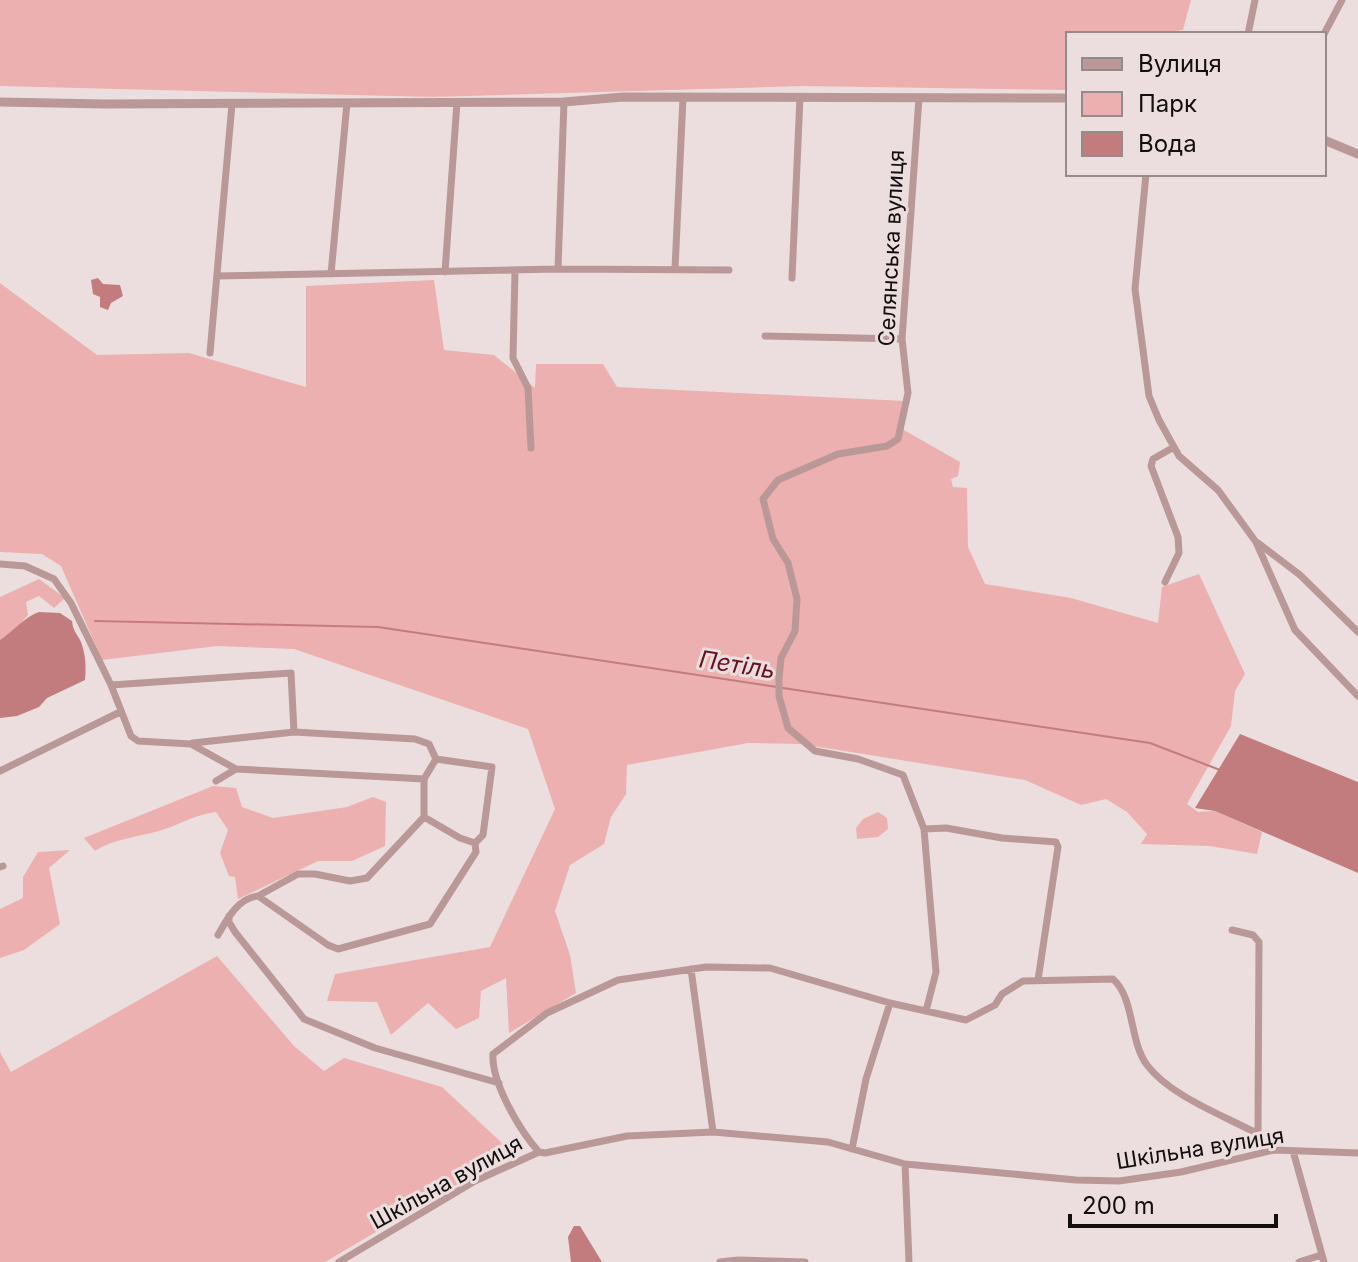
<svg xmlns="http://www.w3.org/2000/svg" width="1358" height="1262" viewBox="0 0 1358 1262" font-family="Inter,sans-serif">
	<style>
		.green { fill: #ecb0b0 }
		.water { fill: #c37c7d }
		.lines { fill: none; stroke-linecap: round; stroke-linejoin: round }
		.stream { stroke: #c37c7d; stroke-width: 2 }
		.minor { stroke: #ba9898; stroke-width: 7 }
		.tertiary { stroke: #ba9898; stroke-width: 9 }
		.labels { text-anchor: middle; stroke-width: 6; stroke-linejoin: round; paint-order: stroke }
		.street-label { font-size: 22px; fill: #140f0f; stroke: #ecdede }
		.water-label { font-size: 24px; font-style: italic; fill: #67111e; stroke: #ecdede }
	</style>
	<rect width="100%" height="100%" fill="#ecdede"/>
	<path class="green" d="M0 0H1191L1183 30 1150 34H1068V90L802 86 433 97 0 86Z
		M434 280 444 350 494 355 535 388 536 364H603L617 387 905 401 902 429 960 462 958 476 951 479 953 487 967 488 968 547 985 584 1071 598 1158 623 1162 587 1199 574 1245 674 1235 691 1231 726 1187 804 1198 812 1215 811 1262 832 1257 854 1210 846 1141 844 1147 834 1127 812 1106 799 1081 805 1025 780 801 744 748 743 627 765 626 794 611 817 604 844 570 865 555 911 570 955 576 993 509 1033 506 978 481 991 479 1018 456 1029 428 1003 391 1035 377 1002 327 1001 335 974 490 947 555 809 528 729 294 649 217 646 102 660 61 566 42 554 0 552V283L97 355 189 353 306 387V286Z
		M39 579 65 598 54 608 39 596 26 602 28 615 12 633 0 640V597Z
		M213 786 236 788 242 807 273 818 347 807 373 797 386 802 385 846 352 861H318L238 899 235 877 229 876 220 853 228 830 216 812C196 815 186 821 168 828 143 837 117 837 95 851L84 838Z
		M878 812 887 818 888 829 878 837 857 839 856 828 863 819Z
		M70 850 49 868 60 924 24 950 0 958V909L23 898V877L38 852Z
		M217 956 294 1046 324 1071 344 1058 442 1087 503 1144 488 1166 325 1262H0V1052L11 1072Z"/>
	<path class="water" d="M98 278 103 284 120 285 123 296 111 303 108 310 100 307V297L93 294 91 280Z
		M39 612 60 613 72 621C73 633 79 635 82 645 86 657 86 668 85 680L47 698 39 707 17 716 0 718V640C14 631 24 617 39 612Z
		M1240 734 1358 782V873L1215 811 1195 808Z
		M574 1226H580L602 1262H571L568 1237Z"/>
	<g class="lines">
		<path class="stream" d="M95 621 378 627 777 687
			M783 688 1150 743 1220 770"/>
		<path class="minor" d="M1248 34 1255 0
			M1324 34 1342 0
			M919 98 902 339 908 393 898 439 887 446 838 454 778 480 763 499 773 539 788 563 797 599 795 631 781 658 779 679V696L788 728 815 751 858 759 903 775 924 829 936 972 926 1011
			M1146 174 1135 289 1149 396 1159 420 1179 456 1218 490 1256 542 1295 630 1358 696
			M558 269 564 102
			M675 269 683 98
			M515 271 513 358 528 388 531 448
			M445 272 457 102
			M331 274 347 103
			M217 276 558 269 729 270
			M792 278 800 97
			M765 336 902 339
			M210 353 232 104
			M1258 543 1300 575 1358 632
			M0 564 25 566 54 579 71 603 111 685 131 736 138 741 191 744 236 769 216 781
			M1165 582 1179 553 1178 537 1151 466 1153 459 1174 447
			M111 685 291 673 294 732 193 743
			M294 732 415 739 429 744 436 759 424 779
			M436 759 492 767 483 835 475 843
			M0 771 120 712
			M924 829 946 828 1002 838 1056 842 1058 847 1038 980
			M0 867 3 866
			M258 896 298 874H315L350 881 367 878 424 817
			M229 916V922L235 932 304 1019 375 1048 499 1083
			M218 935C227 919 238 898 258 896L328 945 338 949 430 924 476 852 475 843 460 838 424 817V779L236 769
			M691 969 713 1132
			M1258 1134 1274 1150
			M852 1149 866 1079 890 1003 966 1020 995 1005 1002 994 1023 981 1113 979C1135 999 1129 1041 1147 1065 1170 1096 1225 1116 1258 1134L1259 942 1253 935 1232 930
			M1293 1151 1324 1262
			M539 1152C520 1131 491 1082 493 1054L547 1013 618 980 706 967 770 968 890 1003
			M905 1164 909 1262
			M339 1262 475 1181 539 1152 545 1153 627 1136 713 1132 828 1142 905 1164 1076 1180 1119 1181 1181 1172 1274 1150 1358 1153
			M720 1262 738 1260 805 1262
			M1299 1262 1321 1255"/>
		<path class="tertiary" d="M0 102 105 104 564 102 623 97 1068 98
			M1324 140 1358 154"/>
	</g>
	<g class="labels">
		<g class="street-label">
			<text transform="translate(891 248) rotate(-87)" y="8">Селянська вулиця</text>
			<text transform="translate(1200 1148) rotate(-9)" y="8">Шкільна вулиця</text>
			<text transform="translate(446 1182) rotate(-29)" y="8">Шкільна вулиця</text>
		</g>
		<g class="water-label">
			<text transform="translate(737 665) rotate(9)" y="8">Петіль</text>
		</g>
	</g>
	<rect x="1066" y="32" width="260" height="144" fill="#ecdede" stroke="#968b8b" stroke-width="2"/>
	<rect x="1082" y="58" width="40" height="12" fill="#ba9898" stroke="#968b8b" stroke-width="2"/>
	<text x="1138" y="72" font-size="24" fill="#140f0f">Вулиця</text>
	<rect x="1082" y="92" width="40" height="24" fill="#ecb0b0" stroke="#968b8b" stroke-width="2"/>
	<text x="1138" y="112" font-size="24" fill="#140f0f">Парк</text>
	<rect x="1082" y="132" width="40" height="24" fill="#c37c7d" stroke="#968b8b" stroke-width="2"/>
	<text x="1138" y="152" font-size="24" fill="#140f0f">Вода</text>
	<path d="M1070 1214v12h206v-12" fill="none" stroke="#140f0f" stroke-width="4"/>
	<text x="1082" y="1214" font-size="24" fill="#140f0f" stroke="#ecdede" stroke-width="6" paint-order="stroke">200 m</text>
</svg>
